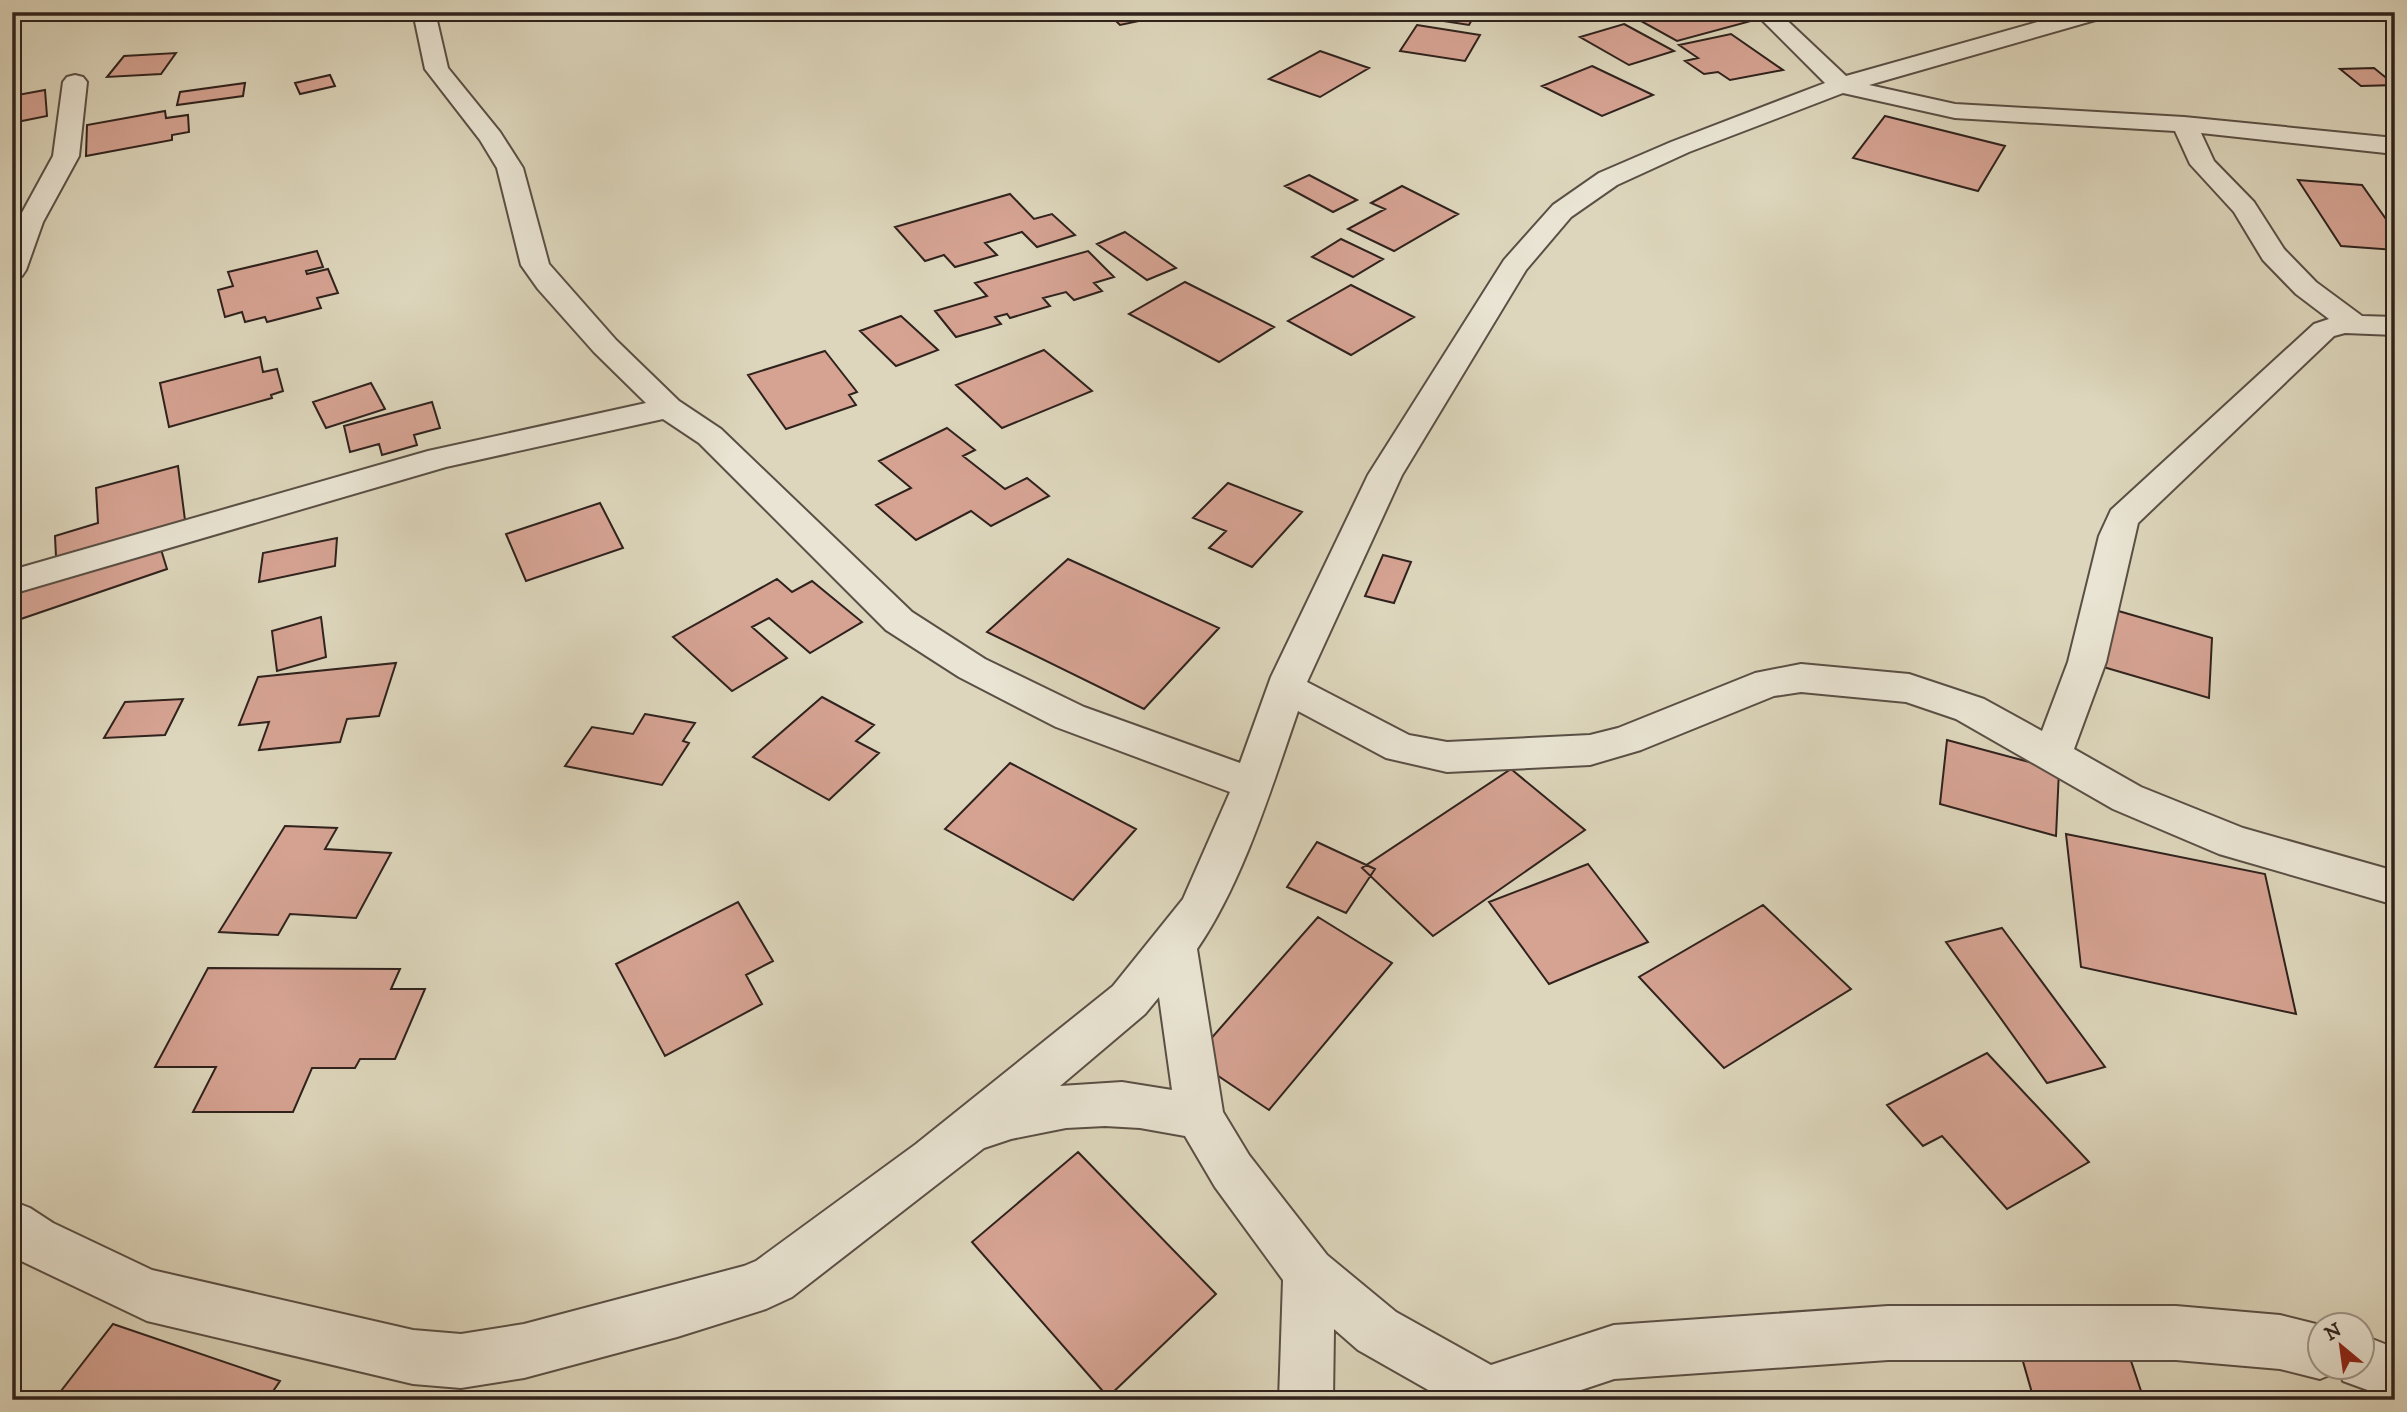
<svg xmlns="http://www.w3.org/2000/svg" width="2407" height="1412" viewBox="0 0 2407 1412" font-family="'IM FELL DW Pica',serif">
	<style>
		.building { fill: #d6a393; stroke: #2f221d; stroke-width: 2 }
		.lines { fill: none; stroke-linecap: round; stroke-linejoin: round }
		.minor-casing { stroke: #5a4f45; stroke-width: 4 }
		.minor { fill: #e9e4d3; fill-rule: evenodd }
	</style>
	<rect width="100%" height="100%" fill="#ddd6bc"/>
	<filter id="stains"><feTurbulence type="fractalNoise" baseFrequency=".00286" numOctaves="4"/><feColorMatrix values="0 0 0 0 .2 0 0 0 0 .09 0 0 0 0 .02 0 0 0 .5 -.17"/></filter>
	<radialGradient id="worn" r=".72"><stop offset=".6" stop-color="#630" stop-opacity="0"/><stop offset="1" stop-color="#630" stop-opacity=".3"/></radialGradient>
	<path class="building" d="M1107 12H1165L1168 15 1120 25Z
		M1442 12H1491L1488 18 1474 16 1469 25 1437 20Z
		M1640 12H1735L1751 21 1677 41 1630 15Z
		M1624 24 1674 51 1629 65 1580 37Z
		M1417 25 1480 35 1465 61 1400 51Z
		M1731 34 1783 70 1730 80 1718 72 1704 74 1685 61 1698 58 1679 45Z
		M1320 51 1369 68 1320 97 1269 79Z
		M176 53 161 74 107 77 124 56Z
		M1592 66 1653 95 1602 116 1542 86Z
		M2374 68 2395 85 2361 86 2340 69Z
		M330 75 335 86 300 94 295 83Z
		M245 83 243 96 177 105 180 92Z
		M45 90 47 116 12 123V96Z
		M165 111 166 118 188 115 189 132 172 135V140L86 156 87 125Z
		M1885 116 2005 146 1978 191 1853 158Z
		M1309 175 1357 200 1333 212 1285 186Z
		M2298 180 2362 185 2395 232V250L2341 246Z
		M1402 186 1458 214 1394 251 1348 229 1385 209 1371 203Z
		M1010 194 1034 219 1052 214 1075 235 1037 247 1022 232 985 243 997 255 955 267 944 255 925 261 895 227Z
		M1125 232 1176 268 1147 280 1097 244Z
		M1341 239 1383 259 1353 277 1312 257Z
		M317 251 323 267 306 271 307 274 328 269 338 293 317 298 321 308 267 322 265 317 245 322 242 312 225 317 218 290 233 286 228 272Z
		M1088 251 1114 277 1094 283 1102 291 1074 300 1066 292 1043 298 1050 306 1010 318 1007 314 995 317 1001 324 956 337 935 311 987 296 975 283Z
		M1185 282 1274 327 1219 362 1129 314Z
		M1351 285 1414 317 1351 355 1288 321Z
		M901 316 938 350 896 366 860 331Z
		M1044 350 1092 391 1002 428 956 385Z
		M825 351 857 392 849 395 856 405 786 429 748 375Z
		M260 357 263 372 277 369 283 391 271 395 272 398 169 427 160 383Z
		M371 383 385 409 326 428 313 402Z
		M432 402 440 428 414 435 417 445 382 455 379 444 350 452 344 426Z
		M947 428 975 450 963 456 1005 489 1027 478 1049 496 991 526 971 511 916 540 876 505 911 488 879 461Z
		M178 466 185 520 56 557 55 536 98 523 96 488Z
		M1228 483 1302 512 1252 567 1209 548 1226 531 1193 518Z
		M600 503 623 548 526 581 506 534Z
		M337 538 335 566 259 582 263 553Z
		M159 543 167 569 12 622V593Z
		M1383 555 1411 562 1394 603 1365 596Z
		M1068 559 1219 628 1144 709 987 632Z
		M777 579 792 592 812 581 862 622 810 653 769 618 752 627 787 658 732 691 673 637Z
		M2108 608 2212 638 2209 698 2100 666Z
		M321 617 326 657 277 671 272 631Z
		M396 663 379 716 347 719 340 742 259 750 269 722 239 725 258 677Z
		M822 697 874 725 856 741 879 753 829 800 753 757Z
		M183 699 165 735 104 738 125 702Z
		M645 714 695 723 683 741 689 743 662 785 565 766 592 727 633 734Z
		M1947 740 2059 770 2056 836 1940 804Z
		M1010 763 1136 829 1073 900 945 829Z
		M1511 769 1585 830 1433 936 1362 868Z
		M285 826 337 828 325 849 391 853 356 918 290 914 278 935 219 932Z
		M2066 834 2265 874 2296 1014 2081 967Z
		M1317 842 1375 869 1346 913 1287 887Z
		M1588 864 1648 942 1549 984 1489 902Z
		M738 902 773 961 746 975 762 1004 665 1056 616 964Z
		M1763 905 1851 989 1724 1068 1639 977Z
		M1318 917 1392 963 1269 1110 1193 1059Z
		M2002 928 2105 1067 2047 1083 1946 942Z
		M208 968 400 969 391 989H425L395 1059H360L355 1068H312L293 1112H193L216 1067H155Z
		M1987 1053 2089 1162 2007 1209 1942 1136 1923 1146 1887 1105Z
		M1078 1152 1216 1294 1108 1397 972 1242Z
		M113 1324 280 1381 267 1400H54Z
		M2020 1351 2130 1358 2144 1400H2034Z"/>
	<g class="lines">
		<g class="minor-casing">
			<path id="minor" d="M413 12H435L448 68 500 132 523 168 549 264 616 340 679 401 721 429 912 612 985 659 1084 707 1240 763 1271 677 1368 475 1504 260 1553 205 1599 173 1671 142 1825 83 1754 12H1778L1846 76 2073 12H2109L2106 17 1869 85 1955 104 2184 117 2395 138V154L2201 133 2214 161 2254 202 2284 249 2316 282 2362 316 2395 317V335L2345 333 2334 336 2138 523 2106 662 2074 749 2141 787 2243 828 2395 871V905L2219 854 2113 809 1956 719 1906 702 1801 692 1774 696 1641 750 1590 765 1447 772 1386 758 1298 711C1271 789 1243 882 1197 949L1223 1112 1249 1155 1327 1255 1396 1312 1491 1365 1614 1325 1888 1306H2176L2280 1315 2320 1325V1366H2362V1335L2395 1348V1400L2343 1381 2339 1371 2320 1379 2280 1369 2176 1360H1888L1614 1379 1551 1400H1446L1358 1350 1334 1329 1333 1400H1279L1283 1280 1215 1187 1185 1136 1140 1128 1105 1126 1066 1128 1011 1139 984 1148 792 1297 766 1309 677 1337 524 1378 461 1388 413 1384 147 1321 17 1259 12 1255V1201L30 1208 53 1223 152 1270 413 1330 461 1334 524 1324 744 1266 756 1261 916 1144 1113 986 1183 899 1230 792 1056 727 959 677 886 630 699 443 663 419 446 467 12 594V570L428 451 646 403 594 352 538 289 521 265 497 168 480 140 425 69ZM1843 93 1955 118 2175 131 2190 164 2234 212 2263 260 2296 294 2329 319 2314 324 2111 510 2099 536 2068 662 2042 731 1984 699 1909 674 1801 664 1755 673 1618 728 1590 735 1447 742 1409 735 1307 682 1402 475 1526 270 1571 217 1617 185 1689 152ZM1159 997 1172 1090 1122 1082 1060 1086 1145 1014Z
				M75 75 83 77 87 82 79 156 43 222 26 270 22 276 12 278V231L53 156 63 82 67 77Z"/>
		</g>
		<use href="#minor" class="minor"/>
	</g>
	<rect width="2407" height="1412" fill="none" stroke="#ddd6bc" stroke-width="42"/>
	<rect x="14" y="14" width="2379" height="1384" fill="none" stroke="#2f221d" stroke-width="3.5"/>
	<rect x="21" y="21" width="2365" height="1370" fill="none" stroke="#2f221d" stroke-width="2"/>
	<g transform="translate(2341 1346) rotate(331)"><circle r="33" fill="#e9e4d3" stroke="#9f968a" stroke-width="2"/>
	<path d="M0-5L12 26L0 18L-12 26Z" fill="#8f2418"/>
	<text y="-10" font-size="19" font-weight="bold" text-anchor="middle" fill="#2f221d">N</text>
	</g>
	<rect width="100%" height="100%" filter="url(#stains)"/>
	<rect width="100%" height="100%" fill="url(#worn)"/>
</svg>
